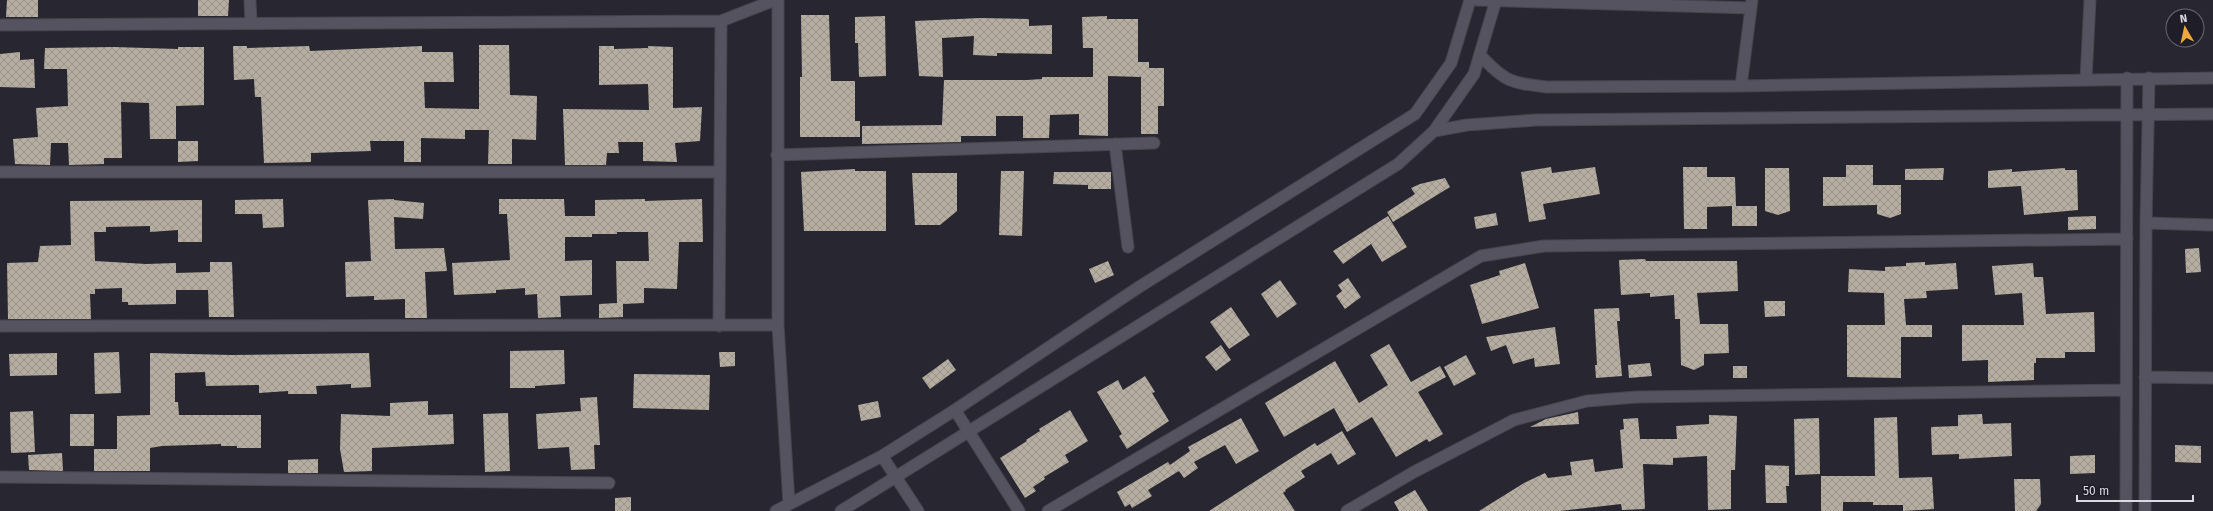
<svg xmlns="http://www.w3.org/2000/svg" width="2213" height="511" viewBox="0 0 2213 511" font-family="'Fira Sans',sans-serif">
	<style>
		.building { fill: url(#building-cross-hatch) }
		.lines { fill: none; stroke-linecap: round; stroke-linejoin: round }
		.minor-casing { stroke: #46454d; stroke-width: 13 }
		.minor { stroke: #55535f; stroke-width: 11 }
	</style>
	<defs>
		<pattern id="building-cross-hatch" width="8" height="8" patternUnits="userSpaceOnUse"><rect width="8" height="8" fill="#b6ada1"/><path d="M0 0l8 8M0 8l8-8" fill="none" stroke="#99928a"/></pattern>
	</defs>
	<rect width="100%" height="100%" fill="#282731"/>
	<path class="building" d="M7 0H38V17H6Z
		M198 0H229L228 16H198Z
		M801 15H829L831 81H855V121H860V137H800V77H802Z
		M885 16 886 76 859 77 858 43H855V17Z
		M1107 16V19H1138V62H1149V68H1164V106H1158V134H1141V77L1108 76V136L1079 135V114L1050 115 1049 138H1023V116H996V136H961V142L862 144V126L942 125 944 80H1027L1042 79V77H1093V48H1083L1082 17Z
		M980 18 1029 19V26L1052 25V54L997 53V56L973 55 974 36 942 38 943 77 919 76 915 21Z
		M479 45H509L510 95 537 96 536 140 512 139V164H488L489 130H465V139L421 138V162H404V141H370L371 151 311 153V162L264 163 261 97H255L254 79 234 80 233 46H247V48L309 46 310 51 422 46V52H453L454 82H424L425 108 479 109Z
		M599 46H614V49L648 48V46L673 47V108L702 107 700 141 675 143 677 162 643 161V142H618L619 153H607L606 165H565L563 109 649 110 648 84 599 85Z
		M114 47 178 49V47H204V105L176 106V139H150L149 103 121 102 122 158H104V164L69 165 68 143H51L50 165 15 164 13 139 38 137 36 108 68 106 67 69H44L45 48Z
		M20 52V60L34 59 35 88 0 87V54Z
		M178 141H198V161L178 162Z
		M1846 165H1873V185H1901V214L1890 218 1877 214V205L1823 206V177H1846Z
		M1551 167 1552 173 1595 167 1600 194 1543 204 1546 219 1529 222 1521 172Z
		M1683 167H1707V177H1735L1736 206H1757V226H1732V206L1707 207V229H1684Z
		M1765 168H1789L1790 211 1778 215 1765 211Z
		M1944 168 1943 180H1905V169Z
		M2065 168V170H2077L2078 210 2024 215 2021 186 1988 188V171L2012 169V172Z
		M855 169V171H886V231H804L801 172Z
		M1001 171H1024L1022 236 999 235Z
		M1054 172H1111V189H1088V185L1053 184Z
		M912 173H957V211L940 225H915Z
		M1445 178 1450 187 1393 222 1387 212 1415 194 1411 188 1420 184Z
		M283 199 284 227 263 228 262 214H235V200Z
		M394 199V200L424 203 423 219 394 217 395 249 444 248 447 271 425 272 427 318H405V299L374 300V296L346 297 345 262 371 261 368 200Z
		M499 199H564L565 216H595V200L645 199V201L702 199 703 242H679L677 289 644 288V303L623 304V317L599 318V304L617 303 616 261H649L648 232H617V234H592V237H565V261L592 260V295L560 296 561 317 538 318 537 294 525 295V288L496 290V293L454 295 452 263 510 260 507 214H499Z
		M202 200V242H178V230L150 232V226L106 227V232H94L95 261 146 264 176 263V273L210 272V262H232L234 317H209L208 290H176V304L128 305V302H122V288L95 289V294H90L91 319H8L7 263 38 262 40 246 71 245 70 201Z
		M1496 213 1498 225 1476 229 1474 217Z
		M1388 216 1407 247 1382 262 1371 244 1343 264 1333 251Z
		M2096 216V229L2068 230V217Z
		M2199 248 2201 272 2186 273 2185 249Z
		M1645 259 1646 261H1737L1738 291 1697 293 1700 324H1728L1729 353 1704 354V365L1694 370 1681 365 1680 319H1675L1674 295 1650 297V293L1621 295 1619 260Z
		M1108 261 1114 275 1095 283 1089 269Z
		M1925 262V265L1956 263 1958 289 1926 291 1927 298 1904 299 1906 325H1932V337H1901V378L1847 377V325H1885L1884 293 1848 292 1849 269 1885 271V267L1906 266V263Z
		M1525 263 1539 308 1482 324 1470 285 1500 275 1499 271Z
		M2033 263 2034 277H2043L2046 314 2094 312 2095 352H2065V358H2036V363H2034V380L1988 382V360L1962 361V325H2024L2022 293 1995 295 1992 266Z
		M1348 278 1361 297 1345 309 1336 296 1342 291 1338 285Z
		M1280 280 1297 304 1277 318 1261 294Z
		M1764 301H1785V316L1765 317Z
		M1231 307 1250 335 1229 349 1210 322Z
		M1619 308 1620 321H1617L1622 376 1596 378 1595 365H1597L1594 309Z
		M1555 327 1560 364 1535 367 1534 358 1513 364 1506 345 1491 351 1486 337Z
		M1389 344 1411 382 1440 366 1446 377 1418 392 1443 434 1429 442 1427 439 1396 457 1372 417 1347 432 1334 408 1284 437 1265 403 1335 361 1359 403 1388 385 1370 355Z
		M1221 345 1231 360 1216 371 1205 357Z
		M564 350 565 384 535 386V388H510V351Z
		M119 352 121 393 95 394 94 353Z
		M719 352H735V366L720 367Z
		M57 353V375L10 376 9 354Z
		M150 353 231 355 369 353 371 387 351 388V384L316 386 317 394H288V391L259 393V385L206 386 205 372 175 373V402H178L179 415H261V448H237V446H221V444L162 446 150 448V471H94V449H117V416L150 415Z
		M1466 355 1476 374 1454 386 1444 367Z
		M948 359 956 370 930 389 922 378Z
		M1650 363 1652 376 1629 378 1628 365Z
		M1733 366H1747V378H1733Z
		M634 374 710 375 709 410 633 408Z
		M1145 376 1155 392 1152 393 1169 421 1127 449 1119 436 1122 434 1097 392 1118 380 1123 390Z
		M597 397 600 445H594L595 469 571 470 569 447 538 449 536 414 581 411 580 398Z
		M428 401V415L453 414 454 444 372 448V471L344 472 340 449 341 414 390 416V403Z
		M878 401 881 417 861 421 858 405Z
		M1070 410 1088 441 1065 455 1069 462 1044 477 1045 479 1033 487 1036 491 1025 498 1000 458 1027 441 1026 440 1040 431 1039 429Z
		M33 411 35 452 11 453 10 412Z
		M1578 412 1579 424 1530 427 1546 419Z
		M508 413 510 471 485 472 483 414Z
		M70 414H94V446H70Z
		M1982 414 1983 424 2011 423 2012 456 1959 459V454L1932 455 1931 427 1958 426V415Z
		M1709 415 1737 416 1735 470H1731V509L1708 510 1707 456 1673 458V465L1643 464 1645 509 1622 510 1621 504 1560 511H1479L1524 483 1545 473 1548 478 1572 475 1570 462 1593 459 1595 472 1623 468 1620 430 1624 429 1623 419 1638 418 1640 439H1677L1676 426 1709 424Z
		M1897 417 1899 478 1932 477 1934 509 1903 511V505H1873V502H1843V511H1821V476H1875L1874 418Z
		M1241 418 1259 451 1236 464 1225 445 1194 462 1198 468 1184 478 1179 471 1148 490 1152 496 1132 508 1130 504 1125 507 1117 492 1168 462 1170 465 1190 451 1188 447Z
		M1819 418 1820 474 1795 475 1794 419Z
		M1342 431 1356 454 1338 465 1331 453 1301 471 1305 477 1285 490 1286 491 1283 493 1295 511H1209L1315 443 1317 446Z
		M2175 445 2201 446V463L2175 462Z
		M62 453 63 471 29 470 28 455Z
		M2095 455V473L2070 474V456Z
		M318 459V473H288V460Z
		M1765 465 1789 466V486H1786L1787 503H1766Z
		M2014 479H2040L2041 504 2036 511H2015Z
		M1415 490 1428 511H1399L1394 502Z
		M631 497V511H615V498Z"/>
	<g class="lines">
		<g class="minor-casing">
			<path id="minor" d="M250 0 251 23
				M778 0V325L789 504
				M1476 0 1751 8
				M0 25 721 21 775 0
				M1480 55C1505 82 1511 83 1547 87L1741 86 2213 78
				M2086 79 2090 0
				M1741 86 1752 0
				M1434 131 1467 125 1536 120 2213 114
				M1115 144 1128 247
				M777 155 1154 143
				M0 172H720
				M2146 223 2213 225
				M0 326 778 325
				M719 326 721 21
				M2145 377 2213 378
				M955 410 1019 511
				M882 456 918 511
				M0 477 609 483
				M776 511 882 456 955 410 1139 287 1415 114 1451 63 1470 0
				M841 511 1398 164 1434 131 1474 74 1496 0
				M1048 511 1481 256 1544 246 2127 239
				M1347 511 1414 472 1514 420 1587 401 1637 397 2125 390
				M2126 511 2127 78
				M2145 511 2146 223 2149 78"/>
		</g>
		<use href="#minor" class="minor"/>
	</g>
	<g transform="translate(2185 28) rotate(351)"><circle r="19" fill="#1f1d27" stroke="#6a6971"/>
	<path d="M0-3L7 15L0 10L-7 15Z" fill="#eea83c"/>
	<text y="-6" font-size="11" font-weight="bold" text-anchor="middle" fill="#dbdae1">N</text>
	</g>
	<path d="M2077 495v6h116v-6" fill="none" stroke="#dbdae1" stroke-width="2"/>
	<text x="2083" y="495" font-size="12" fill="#dbdae1" stroke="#1f1d27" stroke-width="3" paint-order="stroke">50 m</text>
</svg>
